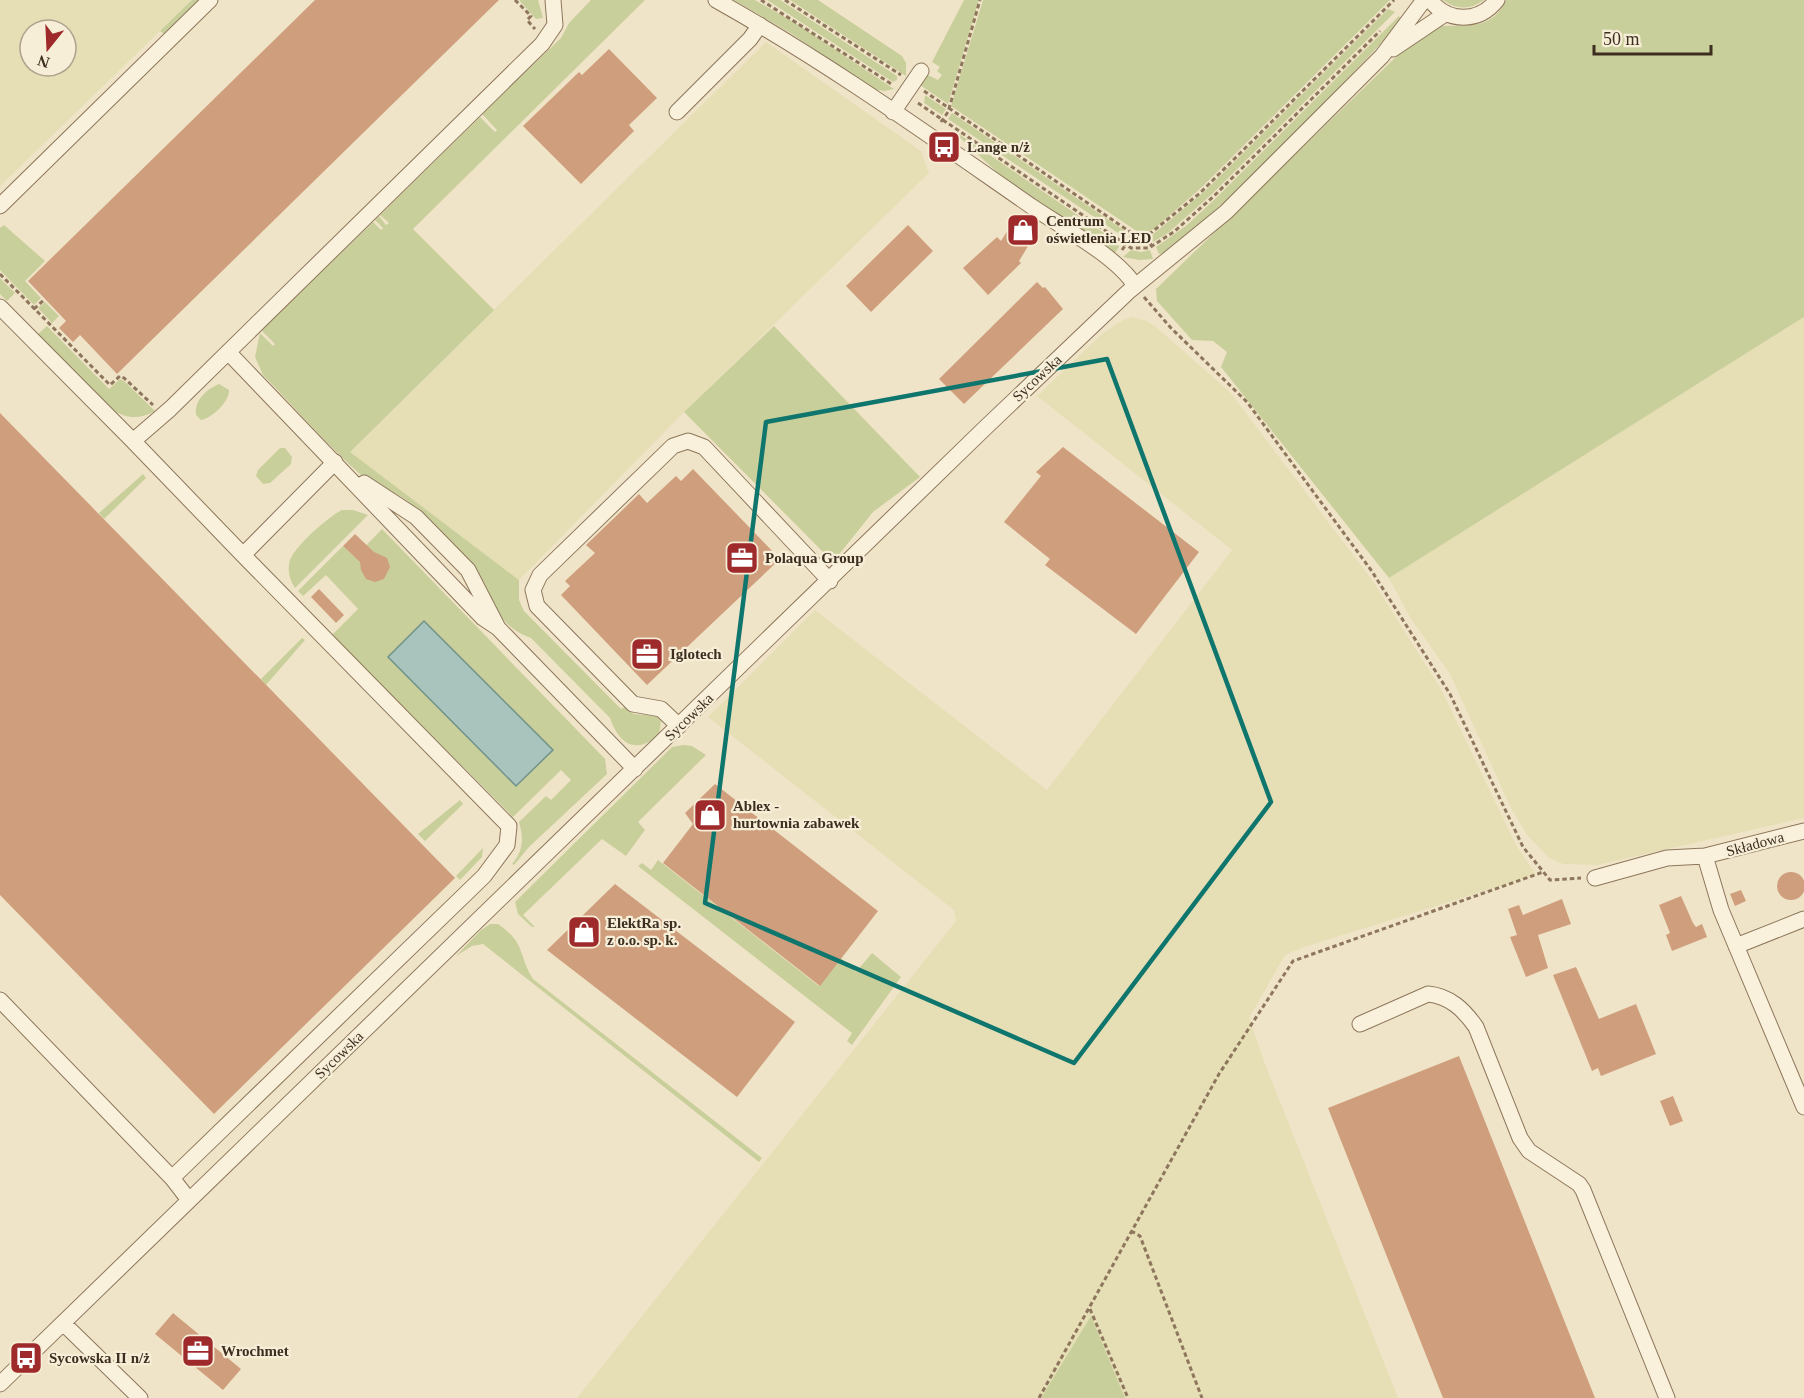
<svg xmlns="http://www.w3.org/2000/svg" width="1804" height="1398" viewBox="0 0 1804 1398" font-family="'Times New Roman',serif">
	<style>
		.farmland { fill: #e6deb5; fill-rule: evenodd }
		.green { fill: #c9cf9b }
		.water { fill: #a9c4bc; stroke: #6f938a; stroke-width: 1.5 }
		.building { fill: #cf9f7d }
		.lines { fill: none; stroke-linecap: round; stroke-linejoin: round }
		.minor-casing { stroke: #8d765c; stroke-width: 17 }
		.path { stroke: #8d765c; stroke-width: 3; stroke-dasharray: 4.5 3; stroke-linecap: butt }
		.minor { stroke: #faf1dc; stroke-width: 15 }
		.marked { fill: none; stroke: #0f766e; stroke-width: 4.5; stroke-linejoin: round }
		.labels { text-anchor: middle; stroke-width: 4.5; stroke-linejoin: round; paint-order: stroke }
		.poi-label { font-size: 15px; font-weight: bold; fill: #3d2e20; stroke: #f7eed8; text-anchor: start }
		.street-label { font-size: 15px; fill: #3d2e20; stroke: #f7eed8 }
	</style>
	<rect width="100%" height="100%" fill="#f0e4c8"/>
	<path class="farmland" d="M0 0H192L0 186ZM30 30H66V66H30Z
		M766 42 921 151 929 173 684 412 519 580 349 452Z
		M1131 317 1147 321 1157 328 1230 392 1372 580 1441 689 1516 845 1536 875 1304 947 1285 955 1249 1018 1265 1064 1398 1398H1125L1091 1316 1041 1398H577L956 921 954 910 708 717 815 610 1047 790 1232 550 1037 396 1102 334 1123 320Z
		M1804 317V818L1597 865 1563 864 1548 857 1528 836 1512 810 1450 674 1411 619 1389 578Z"/>
	<path class="green" d="M192 0H199L164 34 160 31Z
		M519 0H538L543 18 536 19Z
		M591 0H645L413 229 494 310 350 452 519 580V600L524 611 621 709 625 707 634 714 656 716 661 721 659 735C635 755 619 744 610 718L531 638C489 623 498 594 471 564 451 542 429 518 406 500 393 490 376 489 362 476 327 445 296 409 263 375L255 357 260 333 273 346 275 344 262 331 264 328 373 222 381 230 383 228 375 220 379 216 386 225 389 223 380 215 480 117 495 132 497 130 482 114 561 38 569 23Z
		M734 0H755L797 24 894 89 884 91 874 89 792 34Z
		M767 0H780L897 76V80L893 82Z
		M790 0H818L902 56 906 63V76Z
		M964 0H979L948 104 920 85 926 74 938 80 942 75 937 71 940 67 932 62Z
		M983 0H1390L1202 187 1154 229 1141 234 951 106Z
		M1443 0H1484C1470 10 1457 10 1443 0Z
		M1506 0H1804V317L1389 578 1221 367 1227 352 1213 341 1192 340 1157 301 1156 289 1398 55 1420 38 1422 39 1434 26C1462 24 1491 33 1506 0Z
		M1388 9 1395 12 1211 195 1168 233 1153 242 1151 236 1206 190Z
		M1399 16 1402 20C1374 53 1186 250 1159 254L1156 247 1187 225 1215 199Z
		M925 95 946 109 942 115 924 103Z
		M952 113 1125 231 1124 237 948 119Z
		M959 134 1117 242 1119 247 1115 253 1000 175 958 136Z
		M4 225 45 261 25 281 41 298 34 305 0 270V228Z
		M1131 250 1141 252 1150 250 1153 259 1139 260 1123 257Z
		M0 278 15 293 7 301 0 294Z
		M45 302 59 316 52 323 38 308Z
		M47 326 109 389 120 379 124 381 155 411C139 420 125 419 110 408L38 334Z
		M774 326 920 477 873 512 833 562 684 412Z
		M219 384 229 390C230 401 212 418 201 420L196 415C194 400 207 389 219 384Z
		M280 448H285L292 457 291 464 270 483 263 484 256 476 258 470Z
		M143 474 146 478 104 519 99 513Z
		M342 510H353L368 515 295 588C289 579 287 570 290 560 295 546 329 516 342 510Z
		M382 529 605 759 607 774 529 847 514 865 512 864C523 851 524 839 519 822L546 796 551 800 571 780 561 770 513 817 332 635 358 609 326 575 303 596 298 591 343 546 355 557Z
		M302 638 305 640 266 685 261 679Z
		M683 745 692 746 706 755 638 822 645 830 626 856 602 839 523 915 535 927H532L518 914 515 902 672 747Z
		M460 800 463 804 425 841 418 834Z
		M483 848 482 857 460 880 456 876Z
		M658 860 819 986 841 958 856 972 872 953 901 977 852 1045 847 1041 852 1033 638 866 642 863 651 870Z
		M490 924H498C526 943 518 955 533 979L762 1158 759 1162 483 944 472 946 456 956 480 931Z
		M1091 1316 1125 1398H1041Z"/>
	<path class="water" d="M424 621 553 750 516 786 388 657Z"/>
	<path class="building" d="M315 0H499L117 374 80 335 73 342 59 328 66 321 28 281Z
		M609 49 657 98 629 125 634 131 581 184 523 126 579 72 582 75Z
		M1016 217 1038 230 1019 261 1021 263 988 295 963 268 997 237 1001 241Z
		M908 225 933 251 871 312 846 286Z
		M1037 282 1043 288 1045 287 1063 309 964 404 939 379Z
		M0 413 455 878 214 1114 0 895Z
		M1063 447 1199 552 1136 634 1045 565 1050 559 1004 522 1041 476 1036 472Z
		M693 469 780 559 647 685 561 595 570 586 565 581 595 553 586 545 639 494 647 503 676 476 681 481Z
		M355 534 374 552 387 558 390 567 384 579 375 582 366 579 361 570 360 562 343 546Z
		M319 589 344 615 336 623 311 597Z
		M715 784 878 911 820 986 663 863 693 824 685 813Z
		M1777 886a14 14 0 1 1 28 0a14 14 0 1 1-28 0Z
		M615 884 795 1022 737 1097 547 950Z
		M1741 890 1746 901 1735 906 1730 894Z
		M1681 896 1693 923 1696 927 1702 924 1707 937 1672 951 1666 935 1670 933 1659 905Z
		M1562 899 1571 924 1538 935 1548 968 1526 977 1510 937 1517 935 1508 909 1519 905 1523 915Z
		M1576 967 1599 1019 1636 1004 1656 1054 1601 1076 1598 1068 1592 1071 1553 975Z
		M1459 1056 1595 1398H1443L1328 1108Z
		M1673 1096 1683 1121 1670 1126 1660 1101Z
		M173 1313 241 1369 223 1390 155 1334Z"/>
	<g class="lines">
		<g class="minor-casing">
			<path id="minor" d="M716 0C827 62 930 136 1034 208 1062 227 1119 258 1135 286
				M1430 0C1448 23 1479 23 1497 0
				M1393 49 1445 14
				M677 112 750 39 760 25
				M893 112 921 71
				M0 206 210 0
				M0 307 133 441 170 409 542 44 555 25 553 0
				M228 352 483 618 498 628 635 769
				M133 441 243 555
				M364 483 416 517 468 570 498 628
				M679 726 661 709 633 704 537 606 533 590 540 575 673 446 688 441 704 447 830 581
				M1705 856 1721 910 1804 1107
				M1595 878 1667 858 1705 856 1804 831
				M1736 946 1804 919
				M0 1000 172 1178 189 1200
				M1360 1024 1428 994C1450 996 1464 1010 1476 1027L1520 1138 1529 1151 1579 1184 1583 1190 1667 1398
				M172 1178 484 876 507 845 509 826 243 555 335 462
				M63 1323 140 1398
				M0 1384 985 428 1128 292 1226 212 1382 56 1424 0"/>
		</g>
		<path class="path" d="M515 0 531 16 527 20 535 29
			M761 0 893 85
			M785 0 901 75
			M924 91 1133 234 1142 237 1152 232 1200 193 1394 0
			M918 103 1131 248H1149L1175 231 1213 197 1380 31
			M941 122 948 112 980 0
			M1146 235 1152 247
			M1122 250 1133 234
			M0 274 110 385 120 376 124 378 153 405
			M1144 297 1171 328 1247 402 1371 570 1450 694 1523 847 1550 880 1581 878
			M34 309 45 299
			M1131 1231 1140 1236 1202 1398
			M1090 1309 1128 1398
			M1039 1398 1219 1074 1293 961 1543 872"/>
		<use href="#minor" class="minor"/>
	</g>
	<path class="marked" d="M1107 359 1271 802 1074 1063 705 903 766 422Z"/>
	<defs>
		<g id="bus-square" transform="scale(1.725)"><rect x="-9" y="-9" width="18" height="18" rx="4" fill="#9e2a2b" stroke="#f7eed8"/><path d="M-5-6H5V4H4V6H2V4H-2V6H-4V4H-5ZM-3.5-4V0h7V-4ZM-3.5 1.2v1.5H-2V1.2ZM2 1.2v1.5H3.5V1.2Z" fill="#fff"/></g>
		<g id="shop-square" transform="scale(1.725)"><rect x="-9" y="-9" width="18" height="18" rx="4" fill="#9e2a2b" stroke="#f7eed8"/><path d="M-5-2.5h2.3a2.7 3.5 0 0 1 5.4 0H5L5.5 6h-11ZM-1.5-2.5h3a1.5 2.3 0 0 0-3 0Z" fill="#fff"/></g>
		<g id="office-square" transform="scale(1.725)"><rect x="-9" y="-9" width="18" height="18" rx="4" fill="#9e2a2b" stroke="#f7eed8"/><path d="M-6-3h4V-5.5h4V-3h4V5H-6ZM-1-4.5V-3h2v-1.5ZM-6 0V1H6V0Z" fill="#fff"/></g>
	</defs>
	<g fill-rule="evenodd">
		<use href="#bus-square" x="944" y="147"/>
		<use href="#shop-square" x="1023" y="230"/>
		<use href="#office-square" x="742" y="558"/>
		<use href="#office-square" x="647" y="654"/>
		<use href="#shop-square" x="710" y="815"/>
		<use href="#shop-square" x="584" y="932"/>
		<use href="#office-square" x="198" y="1351"/>
		<use href="#bus-square" x="26" y="1358"/>
	</g>
	<g class="labels">
		<g class="poi-label">
			<text x="967" y="152">Lange n/ż</text>
			<text x="1046" y="226">Centrum<tspan x="1046" dy="17">oświetlenia LED</tspan></text>
			<text x="765" y="563">Polaqua Group</text>
			<text x="670" y="659">Iglotech</text>
			<text x="733" y="811">Ablex -<tspan x="733" dy="17">hurtownia zabawek</tspan></text>
			<text x="607" y="928">ElektRa sp.<tspan x="607" dy="17">z o.o. sp. k.</tspan></text>
			<text x="221" y="1356">Wrochmet</text>
			<text x="49" y="1363">Sycowska II n/ż</text>
		</g>
		<g class="street-label">
			<text transform="translate(1037 378) rotate(-43)" y="5">Sycowska</text>
			<text transform="translate(689 717) rotate(-44)" y="5">Sycowska</text>
			<text transform="translate(1755 844) rotate(-15)" y="5">Składowa</text>
			<text transform="translate(339 1055) rotate(-44)" y="5">Sycowska</text>
		</g>
	</g>
	<g transform="translate(48 48) rotate(198)"><circle r="28" fill="#f7eed8" stroke="#ada18e" stroke-width="1.5"/>
	<path d="M0-4.5L10 22L0 15L-10 22Z" fill="#9e2a2b"/>
	<text y="-9" font-size="16" font-weight="bold" text-anchor="middle" fill="#3d2e20">N</text>
	</g>
	<path d="M1594 45v9h117v-9" fill="none" stroke="#3d2e20" stroke-width="3"/>
	<text x="1603" y="45" font-size="18" fill="#3d2e20" stroke="#f7eed8" stroke-width="4.5" paint-order="stroke">50 m</text>
</svg>
